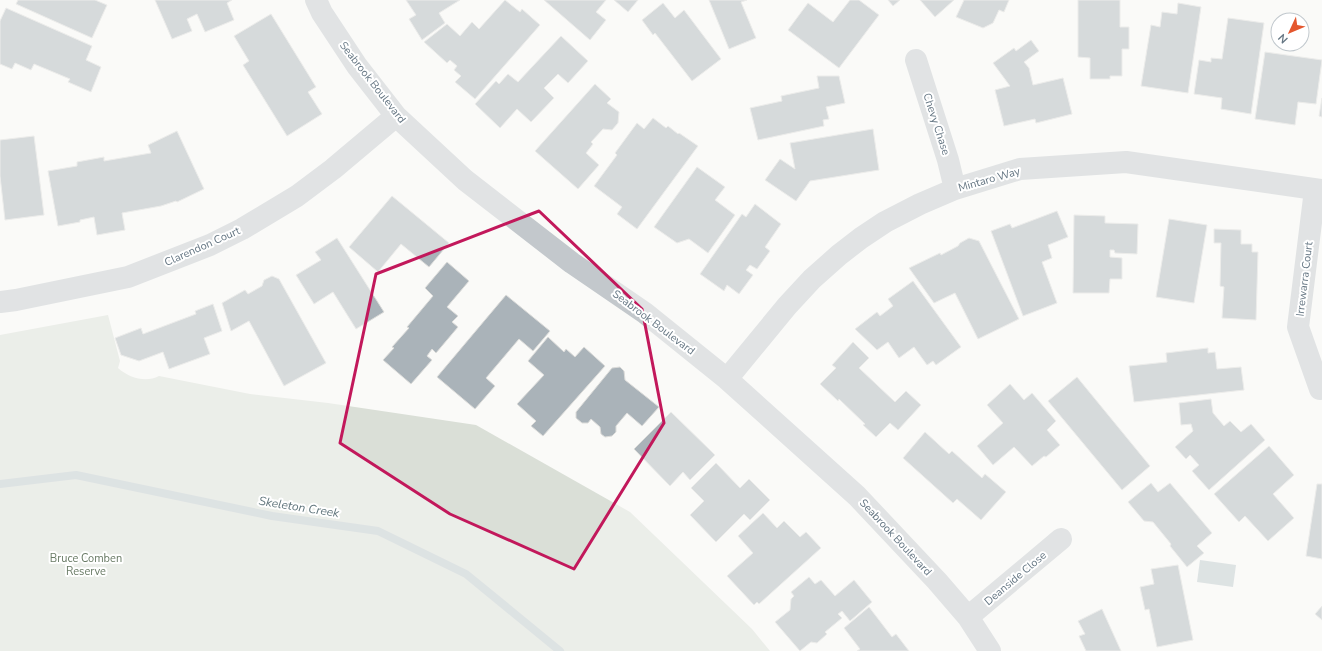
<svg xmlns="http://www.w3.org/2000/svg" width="1322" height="651" viewBox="0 0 1322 651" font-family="'Nunito Sans',sans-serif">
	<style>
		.green { fill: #dadfd7 }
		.water { fill: #bbc7cb }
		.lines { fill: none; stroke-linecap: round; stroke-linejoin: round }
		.stream { stroke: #bbc7cb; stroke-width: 8 }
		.building { fill: #aab3b9; stroke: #dcdcda }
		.minor { stroke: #c3c8cc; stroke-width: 22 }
		.marked { fill: none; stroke: #c2185b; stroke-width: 3; stroke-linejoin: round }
		.labels { text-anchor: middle; stroke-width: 4; stroke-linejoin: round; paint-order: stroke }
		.street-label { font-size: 11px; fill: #657683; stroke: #fff }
		.park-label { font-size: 11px; fill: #687a64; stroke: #fff }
		.water-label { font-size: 12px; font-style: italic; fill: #60757c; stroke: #fff }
	</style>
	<rect width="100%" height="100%" fill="#fafaf8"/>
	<path class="green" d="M108 315 120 361 118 368C129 378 146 383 159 376L250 394 328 403 476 425 630 512 752 629 770 651H0V335Z"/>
	<path class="water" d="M1200 560 1236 565 1233 587 1197 582Z"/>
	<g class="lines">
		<path class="stream" d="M0 484 76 475 272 516 378 531 466 574 560 651"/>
	</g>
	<path class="building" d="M18 0H95L107 5 92 38 16 4Z
		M155 0H232L227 3 234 20 205 32 197 14 187 19 192 31 172 39Z
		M406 0H460L439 13 445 23 422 40 409 19 416 15Z
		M505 0 520 12 522 9 540 25 475 99 455 82 461 76 454 70 457 66 450 60 447 63 424 42 447 24 460 36 472 22 479 29Z
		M544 0H606L596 12 606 20 590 40Z
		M614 0H638L628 12Z
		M709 0H747L741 2 756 38 729 49Z
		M850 0H859L879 15 839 68 788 30 808 3 833 22Z
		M888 0H900L893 6Z
		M920 0H954L935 17Z
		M964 0H1009L1004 12 999 10 993 23 983 28 956 17Z
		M1078 0H1120V27H1129V49H1122V76H1110V79H1090V58L1078 57Z
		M663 3 675 18 684 10 721 59 692 81 655 33 653 35 642 20Z
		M1178 3 1201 7 1188 93 1141 86 1151 25 1160 27 1162 12 1177 14Z
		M6 8 92 46 86 60 101 67 91 92 68 82 70 79 34 64 31 70 15 63 12 69 0 64V21Z
		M271 14 316 87 308 92 322 114 287 136 243 65 249 61 234 36Z
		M1228 18 1264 23 1251 114 1221 109 1222 98 1194 94 1199 60 1211 62V58L1222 59Z
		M561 36 588 61 568 83 558 74 544 88 554 98 531 122 517 109 500 128 475 104 496 81 499 84 508 74 518 82Z
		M1031 40 1039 51 1024 62 1029 68 1033 85 1063 78 1072 114 1036 123 1035 119 1004 126 995 90 1010 86 993 63 1014 48 1016 51Z
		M1265 52 1322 60 1316 104 1298 102 1295 125 1255 119Z
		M817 76H839L845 103 826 107 829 119 823 120 824 126 758 140 750 108 782 101 781 96 819 88Z
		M595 84 611 99 607 103 619 112 618 123 612 130 603 129 591 142 593 144 586 153 599 165 578 189 535 151Z
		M1322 98V117L1319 116Z
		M653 118 666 128 668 126 678 134 679 133 698 146 637 229 617 214 622 207 594 186 617 155 615 153 637 123 644 129Z
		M873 129 879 170 810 181 796 201 765 180 780 159 795 169 790 143Z
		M177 131 204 189 177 202 176 201 161 206 122 213 125 230 97 235 94 217 80 220V222L58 226 48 171 77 166V162L104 157V161L151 153 148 145Z
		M34 136 44 215 5 220 0 176V140Z
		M697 167 725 187 715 200 735 215 708 253 689 239 677 243 654 227Z
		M392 196 449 243 429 267 401 244 378 272 349 247Z
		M755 204 781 224 765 247 770 251 757 269 750 265 746 270 753 275 739 294 727 285 724 291 700 274 742 214 746 217Z
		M1057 211 1068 237 1048 245 1052 258 1042 262 1057 303 1023 316 991 231 1010 224 1012 228Z
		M1074 215 1105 216V223L1138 224 1137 254 1115 253 1114 250H1110V257L1122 258V279H1110L1109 293H1073Z
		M1169 219 1207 225 1194 303 1156 297Z
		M1214 229 1241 230V244H1252V252H1258L1256 320 1222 318 1224 287 1220 286 1221 243H1214Z
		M337 238 384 312 356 329 333 292 314 304 296 275 321 260 315 252Z
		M969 238 979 241 1019 319 978 339 955 293 934 303 909 268 940 253 941 255 958 246 960 243Z
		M447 262 469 281 447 307 458 316 452 322 458 327 436 353 432 349 427 356 432 360 411 384 383 360 394 348 392 347 409 328 407 327 433 296 425 288Z
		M272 276 279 279 326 363 284 386 249 321 231 331 222 303 245 290 248 294 262 286 264 280Z
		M913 281 961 347 936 365 933 361 927 365 914 347 899 358 888 342 877 350 855 329 877 312 880 316 893 306 888 299Z
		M506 295 550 331 533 351 519 339 486 378 495 386 475 409 437 377Z
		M213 304 222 331 204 338 210 354 169 369 163 352 139 361 121 355 115 338 141 328 143 334 196 314 195 311Z
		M548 337 564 352 566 349 575 357 584 347 605 366 543 436 531 426 536 421 517 404 544 375 528 361Z
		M853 342 869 358 859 368 895 402 906 391 921 405 898 430 890 423 876 437 863 425 865 424 839 399 838 401 820 384 836 368 832 365Z
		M1208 348V353L1215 352 1217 369 1241 367 1244 390 1134 402 1129 366 1167 362 1166 353Z
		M620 367 624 371 625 380 659 407 642 426 627 413 616 426V432L612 436 605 437 601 434 600 427 591 419 588 423H582L576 418V412L612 368Z
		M1077 377 1150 466 1122 490 1048 401Z
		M1010 384 1024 400 1032 393 1056 421 1047 430 1060 445 1046 457 1044 456 1032 466 1014 447 993 465 977 446 1003 423 987 405Z
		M1211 399 1213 413 1224 426 1230 421 1241 432 1251 424 1265 440 1209 490 1192 471 1199 465 1190 455 1186 459 1175 447 1193 431 1191 424 1181 425 1179 403Z
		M671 412 715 455 690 480 683 472 670 486 634 449Z
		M925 432 949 454 952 451 982 478 985 474 1006 492 981 520 957 499 953 503 903 458Z
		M1269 446 1294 475 1273 494 1294 518 1268 541 1245 516 1239 522 1214 494Z
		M716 463 740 488 749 479 770 500 750 520 744 514 716 542 690 515 704 501 691 488Z
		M1151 483 1158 492 1170 483 1212 533 1197 546 1204 553 1187 567 1170 546 1171 544 1153 522 1144 521 1128 502Z
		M1317 484H1322V559L1306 556Z
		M763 513 777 528 784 521 800 537 806 532 821 548 759 604 757 602 754 605 727 576 753 553 738 536Z
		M1178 565 1193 640 1157 647 1149 609 1145 610 1140 587 1154 584 1151 569Z
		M809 577 815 584 821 580 835 596 854 580 872 602 850 621 842 611 838 614 842 618 825 632 827 634 817 643 811 642 800 651 775 622 790 610 791 599 794 596 791 592Z
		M1322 606V620L1315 614Z
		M869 607 892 637 896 634 909 651H857L860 649 844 628Z
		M1102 609 1121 651H1086L1079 636 1085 634 1078 621Z"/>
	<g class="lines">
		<path class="minor" d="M316 0 322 13 357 66 396 116 465 180 572 263 645 313 727 379 857 496 937 581 968 617 990 651
			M916 60 948 160 955 189
			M1315 190 1298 327 1320 389
			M0 302 16 300 128 277 210 245 242 229 297 196 333 169 396 116
			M727 379 787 306 812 279 839 255 861 238 885 222 920 204 955 189 1020 169 1126 162 1322 190
			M968 617 1061 539"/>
	</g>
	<path d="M0 0H1322V651H0ZM539 211 642 309 664 423 574 569 450 514 340 443 376 274Z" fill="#fafaf8" fill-opacity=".55" fill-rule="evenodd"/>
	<path class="marked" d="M539 211 642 309 664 423 574 569 450 514 340 443 376 274Z"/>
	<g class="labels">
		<g class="street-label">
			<text transform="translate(373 82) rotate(52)" y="4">Seabrook Boulevard</text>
			<text transform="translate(937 124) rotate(72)" y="4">Chevy Chase</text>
			<text transform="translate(989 179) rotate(-16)" y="4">Mintaro Way</text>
			<text transform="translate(202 246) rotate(-24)" y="4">Clarendon Court</text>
			<text transform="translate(1304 279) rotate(-83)" y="4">Irrewarra Court</text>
			<text transform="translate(654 322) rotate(37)" y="4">Seabrook Boulevard</text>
			<text transform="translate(896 537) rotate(47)" y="4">Seabrook Boulevard</text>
			<text transform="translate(1015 578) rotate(-40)" y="4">Deanside Close</text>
		</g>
		<g class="park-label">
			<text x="86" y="562">Bruce Comben<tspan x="86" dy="13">Reserve</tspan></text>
		</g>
		<g class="water-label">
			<text transform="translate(299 507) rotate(9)" y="4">Skeleton Creek</text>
		</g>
	</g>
	<g transform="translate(1290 32) rotate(226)"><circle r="19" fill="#ffffff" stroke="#c1c8cd"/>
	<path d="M0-3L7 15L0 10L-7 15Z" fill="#e4572e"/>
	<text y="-6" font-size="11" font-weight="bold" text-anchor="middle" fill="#657683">N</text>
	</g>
</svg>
